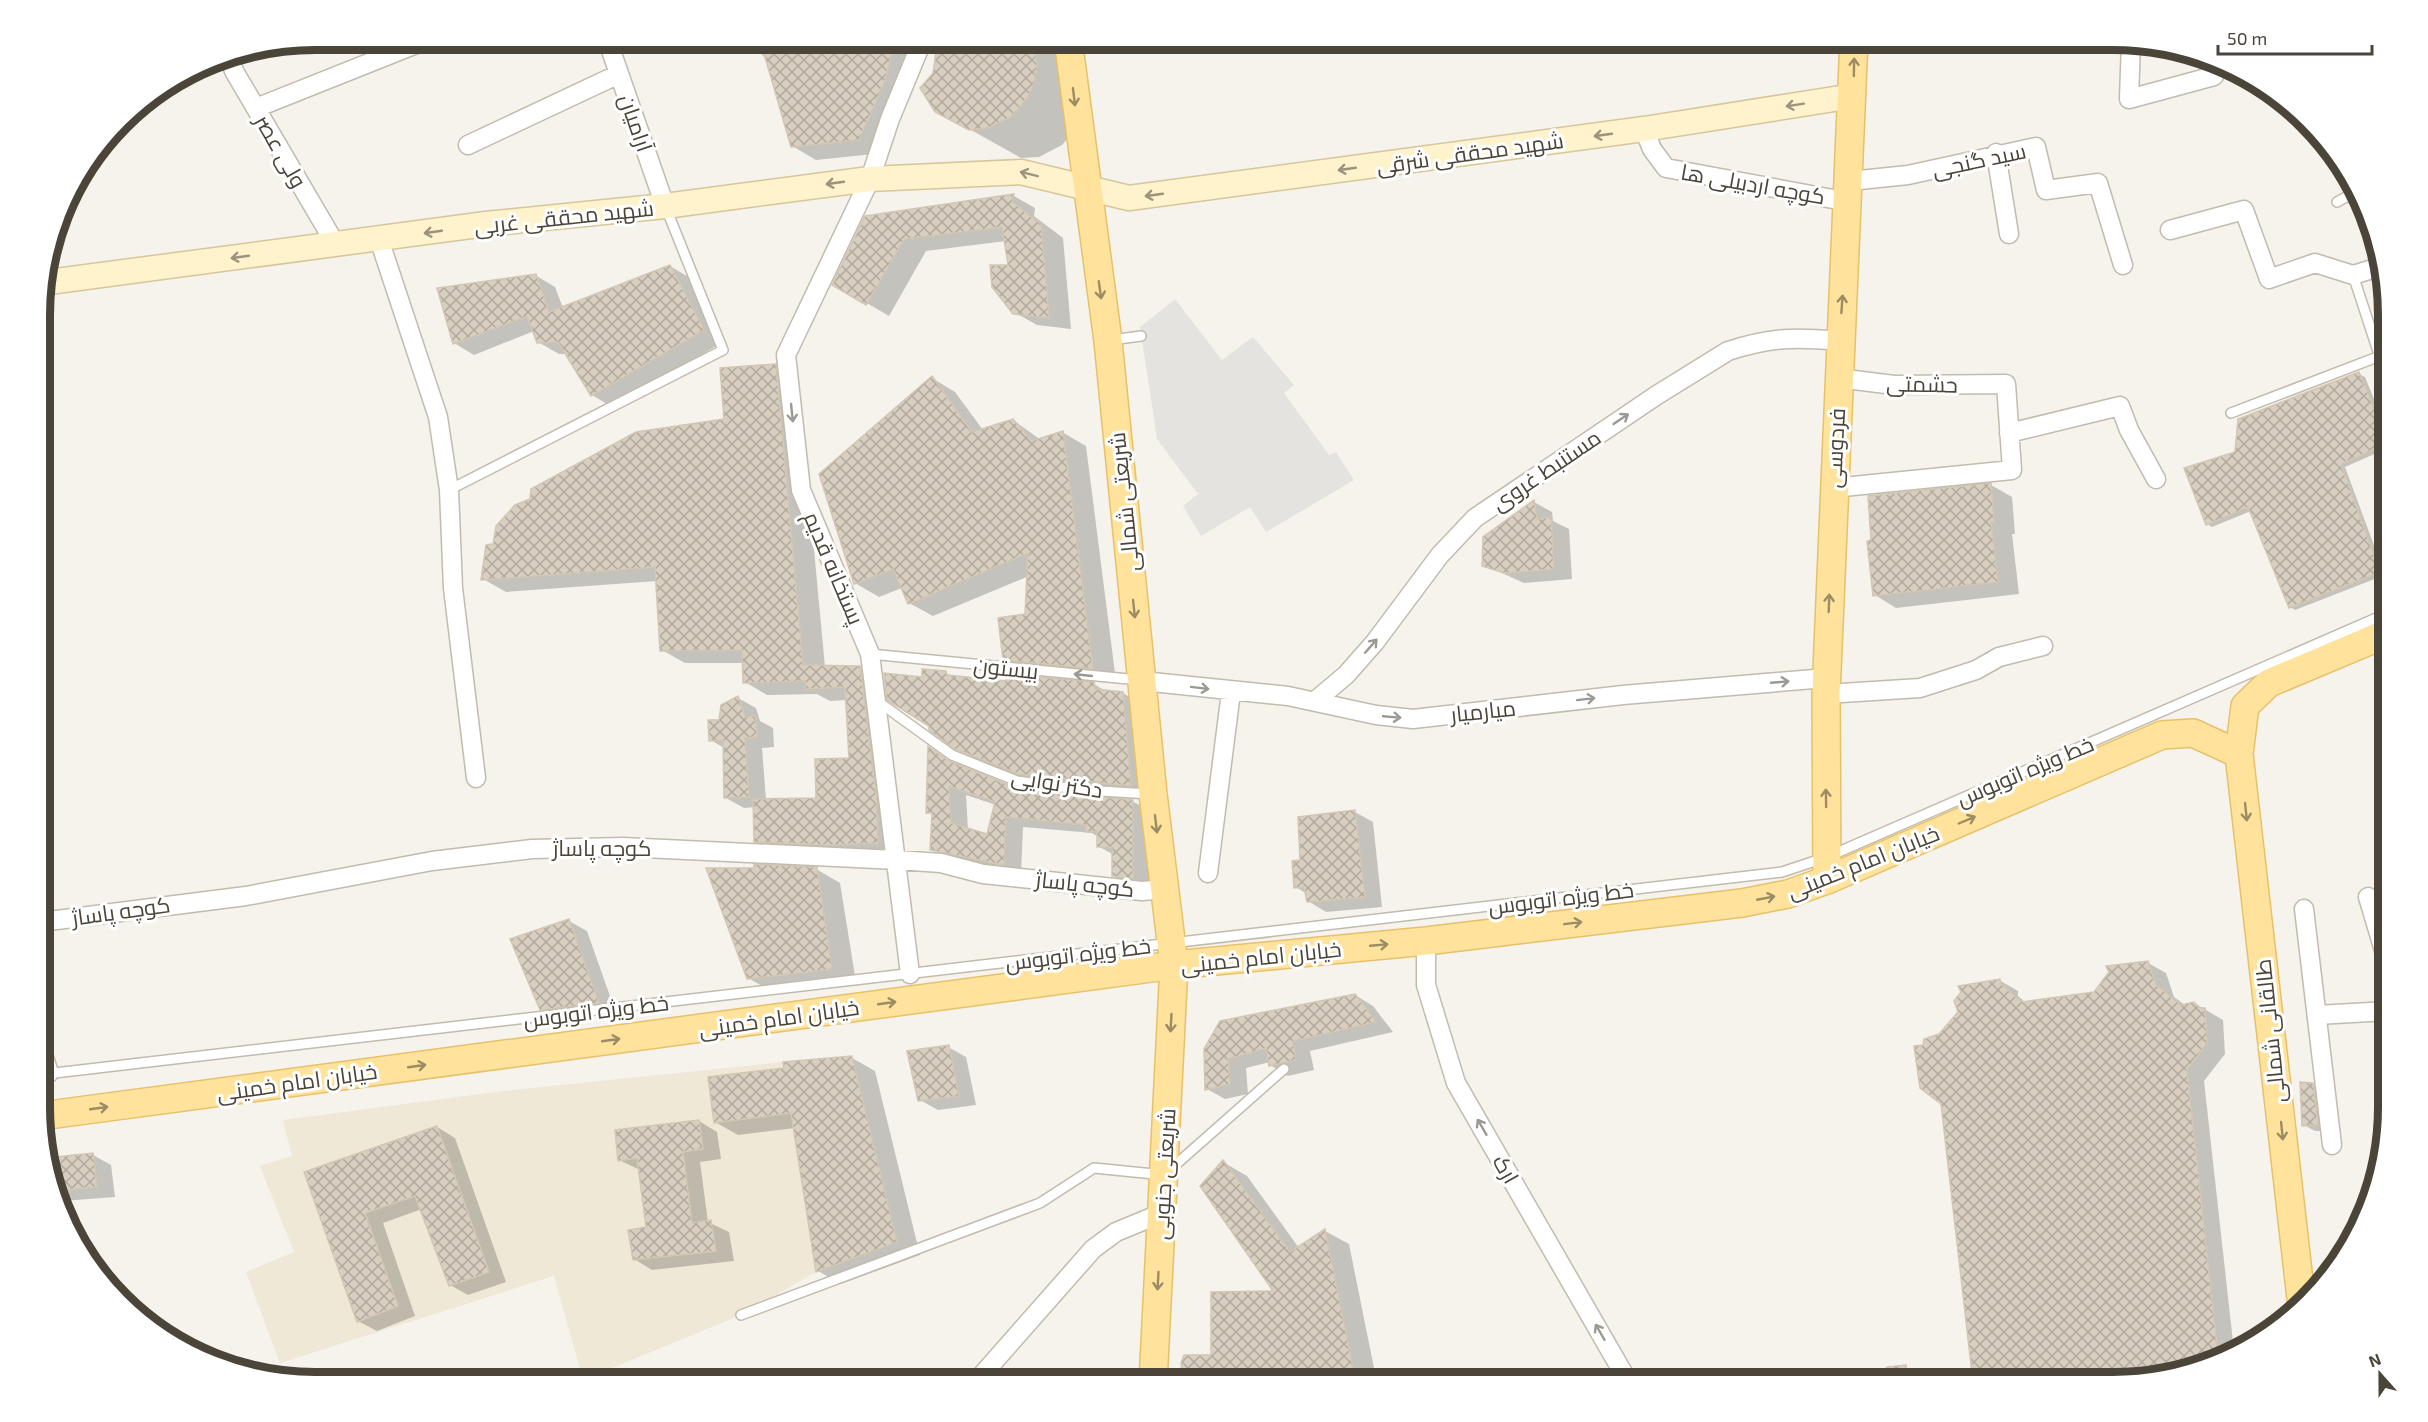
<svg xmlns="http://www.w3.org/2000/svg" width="2428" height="1422" viewBox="0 0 2428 1422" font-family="'Exo 2',Cairo,sans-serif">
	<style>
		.education { fill: #efe8d6 }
		.parking { fill: #e5e3e0 }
		.shadow { fill: #0003; fill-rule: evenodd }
		.building { fill: url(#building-cross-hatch); stroke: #d3c7b4; stroke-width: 1.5; fill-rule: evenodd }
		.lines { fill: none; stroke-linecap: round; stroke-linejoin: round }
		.lane-casing { stroke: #c2bbae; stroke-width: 12 }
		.street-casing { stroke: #c2bbae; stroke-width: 21 }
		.secondary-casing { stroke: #d6c79b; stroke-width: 27 }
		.primary-casing { stroke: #e6c16a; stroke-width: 30 }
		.lane { stroke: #fff; stroke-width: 9 }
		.street { stroke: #fff; stroke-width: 18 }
		.secondary { stroke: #fff3cd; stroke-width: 24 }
		.primary { stroke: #ffe39c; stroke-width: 27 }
		.oneway { stroke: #9c8c66 }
		.oneway2 { stroke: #9c937c }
		.oneway3 { stroke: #9c9892 }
		.labels { text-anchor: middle; stroke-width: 6; stroke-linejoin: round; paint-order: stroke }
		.street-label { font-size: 22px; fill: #4b4439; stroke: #fff }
		.rim { fill: none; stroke: #4b4439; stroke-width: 8 }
	</style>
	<defs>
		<pattern id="building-cross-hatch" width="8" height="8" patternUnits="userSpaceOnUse" patternTransform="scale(1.5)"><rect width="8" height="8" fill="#d8cfc1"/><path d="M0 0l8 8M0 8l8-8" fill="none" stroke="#b1aa9e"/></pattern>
	</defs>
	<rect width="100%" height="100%" fill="#f6f3ec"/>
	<path class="education" d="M783 1062 816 1272 741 1315 583 1380 554 1276 280 1363 246 1272 294 1252 260 1166 292 1156 283 1120 503 1091Z"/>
	<path class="parking" d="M1175 299 1222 360 1253 337 1294 385 1284 393 1329 455 1336 452 1354 480 1266 532 1250 507 1201 536 1183 506 1198 494 1157 439 1140 327Z"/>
	<path class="shadow" d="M751 39H922L883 153 816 160 792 146 766 56Z
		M949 39H1016L1023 43 1032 40 1082 69 1077 127 1062 145 1039 157 1021 158 937 111 934 74 943 43Z
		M1014 196 1035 208 1034 216 1063 238 1071 329 1037 325 1014 312 1006 241 926 251 889 316 834 284 866 218Z
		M670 266 690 278 723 342 612 407 592 395 566 354H559L538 342 534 331 474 355 454 343 535 275 555 287 563 308Z
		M775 366 798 379 825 667 860 668 883 681 899 808 901 855 778 854 755 841V807L744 808 726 798 724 748 711 740 738 698 756 708 760 721 773 728 774 747 762 748 766 800H818L850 759 847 700 830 701 817 694 767 695 745 682 744 663H685L662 650 657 581 506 592 483 579 495 545 726 420Z
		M2359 374 2365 377 2388 433V448L2345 467 2385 575 2295 610 2290 607 2251 511 2212 527 2207 524 2237 453Z
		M932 378 955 392 983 430 1013 420 1041 440 1062 432 1086 446 1116 681 1029 673 1005 659 1026 616 1029 576 933 616 909 603 902 588 879 597 855 583Z
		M1991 485 2012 497 2015 534H2012L2019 594 1896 608 1875 595Z
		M1534 502 1552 512 1553 521 1569 529 1572 579 1524 583 1484 565 1485 538Z
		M946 673 954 677 1007 682 1094 684 1107 692 1123 693 1144 706 1152 797 1042 786 979 761 956 748 923 679Z
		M930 749 957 766 1015 789 1132 801 1150 811 1151 888 1131 886 1113 876 1114 855 1098 846V837L1092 833 1023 827 1021 874 950 859 932 849 933 815 928 812ZM966 795 996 805 988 836 968 830Z
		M1355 812 1373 822 1382 907 1326 912 1308 901 1307 894 1296 887 1302 861Z
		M816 869 840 883 856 982 773 992 748 978Z
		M569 921 587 931 616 1013 560 1019 541 1009Z
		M2148 963 2166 973 2174 997 2185 1005 2194 1003 2223 1020 2225 1054 2204 1081 2234 1351 2132 1382H1974L1943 1103 1925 1046 1940 1036 1999 980 2018 991V996L2026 1003 2095 993Z
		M1355 995 1373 1006 1393 1032 1310 1051 1314 1070 1288 1076 1270 1065V1062L1246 1068 1248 1094 1225 1099 1207 1089 1206 1050Z
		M948 1047 966 1057 976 1105 938 1110 920 1100Z
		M852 1058 875 1071 920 1255 841 1284 818 1271 795 1128 738 1135 715 1122 786 1069Z
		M2313 1085 2325 1092 2329 1131H2315L2304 1125Z
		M699 1121 717 1132 721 1159 700 1162 708 1222 729 1232 734 1261 652 1270 634 1259 648 1228 640 1170 619 1160Z
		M437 1127 455 1138 506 1282 468 1295 450 1285 422 1209 383 1223 415 1316 377 1331 358 1321 306 1173Z
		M93 1155 111 1165 115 1197 63 1201 47 1159Z
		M1223 1162 1247 1176 1299 1248 1325 1231 1349 1244 1377 1383H1187L1276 1293Z
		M1906 1367 1924 1377 1925 1382 1882 1383Z
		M1450 1377 1460 1383H1418Z"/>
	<path class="building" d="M749 39H895L885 80 859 140 791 147 765 57Z
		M946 39 1023 41 1032 39 1037 64 1034 83 1027 98 1011 117 988 128 969 130 935 112 920 88 933 73 936 52Z
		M1014 194 1012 202 1041 224 1049 318 1013 314 992 287 990 265H1008L1002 227 904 239 866 305 832 285 865 216Z
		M670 265 704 330 591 396 558 342 537 343 527 316 453 344 437 288 536 274 549 312Z
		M776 364 803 665 860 666 876 794 878 843 827 845 754 842 753 799 816 798 815 759 849 758 845 687 806 689 805 681 743 683 742 650 660 651 655 567 481 580 486 545 493 544 496 526 515 505 530 499 531 489 636 432 724 419 720 368Z
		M2359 372 2388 443 2341 464 2380 572 2289 608 2248 507 2206 525 2184 468 2235 452 2238 419Z
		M932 376 972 432 1013 419 1032 441 1063 431 1093 669 1003 660 998 618 1025 614 1028 553 908 604 893 569 854 584 819 474Z
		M1991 483 1994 522H1991L1998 582 1873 596 1867 541 1871 540 1868 496Z
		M1534 500 1537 519 1551 517 1554 569 1504 573 1482 566 1483 537Z
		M922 669 946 671 947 675 1006 681 1005 674 1094 682 1095 689 1123 692 1131 786 1019 774 955 749 929 730V726L887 700 884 673 922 677Z
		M738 696 745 717 755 716 757 737 745 738 749 797 724 798 723 740 709 741 708 720H719L721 705Z
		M928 746 949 761 1016 788 1133 800V879L1112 876V847H1097V831L1086 832V825L1006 817 1004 865 930 850 932 813H926ZM949 786 995 802 987 834 951 823Z
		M1355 810 1365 897 1307 902 1304 887 1294 888 1292 861 1300 860 1298 817Z
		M754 864 817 867 832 969 747 979 706 868H754Z
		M569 919 599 1003 540 1010 510 939Z
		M2148 961 2156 985 2181 1005 2194 1002 2200 1008H2205L2207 1043 2187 1070 2218 1356 2132 1382H1973L1941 1104 1920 1088 1914 1046 1923 1045 1924 1039 1939 1034 1958 1012 1954 1001 1961 992 1958 986 2000 979 2001 984 2022 1002 2094 992 2109 972 2106 966Z
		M1355 994 1376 1022 1293 1041 1296 1060 1269 1066 1266 1048 1228 1059 1230 1084 1205 1090 1204 1049 1220 1021Z
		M949 1045 959 1096 918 1101 907 1051Z
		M852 1056 897 1242 816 1272 791 1113 714 1123 708 1077 784 1068 783 1062Z
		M2300 1082 2313 1083 2318 1125 2302 1126Z
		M699 1120 703 1149 683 1152 692 1223 711 1220 716 1251 633 1260 628 1230 646 1227 637 1158 618 1161 615 1130Z
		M437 1126 489 1272 449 1286 415 1196 365 1213 398 1306 357 1322 304 1172Z
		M93 1153 97 1187 59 1190 47 1158Z
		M1223 1160 1290 1252 1325 1229 1356 1383H1183L1181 1363 1184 1355H1211V1292L1273 1291 1200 1186Z
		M1906 1365 1908 1382 1875 1383 1887 1367Z"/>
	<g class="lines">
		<g class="lane-casing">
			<path id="lane" d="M2337 202 2357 191
				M2353 275 2388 382
				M1111 340 1141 336
				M2231 413 2380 356
				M449 490 723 350 666 208
				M870 654 1139 680
				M876 700 952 755 1017 781 1084 790 1150 794
				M46 1074 1782 872 1827 857 2388 613
				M741 1315 1040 1203 1094 1168 1164 1175 1284 1069"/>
		</g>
		<g class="street-casing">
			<path id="street" d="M607 39 665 206
				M2131 41 2129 99 2214 76
				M229 56 234 71 336 245
				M256 108 429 39
				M1644 129 1652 149 1666 168 1849 202
				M468 145 619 74
				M1996 153 2009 234
				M1850 181 1908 175 2036 147 2046 190 2098 183 2123 265
				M2170 230 2244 210 2269 279 2315 263 2353 275 2382 266
				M379 239 438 417 449 490 453 588 476 778
				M2009 433 2120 406 2129 430 2156 479
				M1833 488 2012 470 2006 384 1894 385 1838 378
				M1142 681 1288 696 1376 715 1413 719 1623 695 1826 678
				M1826 694 1920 688 1976 670 1999 657 2043 646
				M1315 701 1346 675 1375 642 1440 555 1475 518 1657 395 1728 351C1772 337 1794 337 1840 341
				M1208 873 1231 692
				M2368 897 2388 964
				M2304 909 2332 1145
				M41 922 246 896 432 861 532 849 623 847 897 860 941 863 983 874 1142 891 1165 889
				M1426 941V985L1456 1083 1629 1383
				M910 974 870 654 801 490 786 355 870 179 890 119 923 39
				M2317 1015 2388 1011
				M41 1048 49 1073
				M975 1383 1093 1249 1116 1232 1162 1213"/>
		</g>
		<g class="secondary-casing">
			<path id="secondary" d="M41 283 486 224 665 206 870 179 1021 172 1129 198 1644 129 1853 96"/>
		</g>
		<g class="primary-casing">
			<path id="primary" d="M1068 39 1108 341 1153 794 1174 965 1153 1383
				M1827 880 1826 694 1854 39
				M41 1116 1174 965 1426 941 1742 903 1788 894 1827 880 2162 735 2193 733 2239 754
				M2302 1307 2239 754 2245 706 2269 683 2388 633"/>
		</g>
		<use href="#lane" class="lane"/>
		<use href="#street" class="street"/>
		<use href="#secondary" class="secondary"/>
		<use href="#primary" class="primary"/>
	</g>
	<defs><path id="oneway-shaft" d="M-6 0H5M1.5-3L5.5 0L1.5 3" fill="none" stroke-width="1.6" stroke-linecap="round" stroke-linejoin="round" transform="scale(1.5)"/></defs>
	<g class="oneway">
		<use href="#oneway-shaft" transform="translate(1854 67) rotate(-89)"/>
		<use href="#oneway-shaft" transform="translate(1074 97) rotate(83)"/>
		<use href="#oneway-shaft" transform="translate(1100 290) rotate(82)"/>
		<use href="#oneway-shaft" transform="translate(1842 304) rotate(-86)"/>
		<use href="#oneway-shaft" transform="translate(1829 603) rotate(-88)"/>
		<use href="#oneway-shaft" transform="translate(1134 609) rotate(84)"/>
		<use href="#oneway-shaft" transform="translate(1826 798) rotate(-91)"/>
		<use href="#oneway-shaft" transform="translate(2246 812) rotate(84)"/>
		<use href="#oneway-shaft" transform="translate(1967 820) rotate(-23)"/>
		<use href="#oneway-shaft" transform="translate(1156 824) rotate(83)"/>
		<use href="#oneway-shaft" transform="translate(1766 898) rotate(-11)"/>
		<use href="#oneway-shaft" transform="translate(1573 923) rotate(-7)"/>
		<use href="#oneway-shaft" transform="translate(1379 945) rotate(-5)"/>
		<use href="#oneway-shaft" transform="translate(887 1003) rotate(-8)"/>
		<use href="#oneway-shaft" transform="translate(1171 1023) rotate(93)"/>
		<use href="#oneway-shaft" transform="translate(611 1040) rotate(-8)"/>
		<use href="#oneway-shaft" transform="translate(417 1066) rotate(-8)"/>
		<use href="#oneway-shaft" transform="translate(99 1108) rotate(-8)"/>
		<use href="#oneway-shaft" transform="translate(2282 1131) rotate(84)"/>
		<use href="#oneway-shaft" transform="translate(1158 1281) rotate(93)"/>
	</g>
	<g class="oneway2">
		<use href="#oneway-shaft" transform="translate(1795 105) rotate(171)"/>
		<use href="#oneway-shaft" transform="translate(1603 135) rotate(172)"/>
		<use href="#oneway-shaft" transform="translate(1347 169) rotate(172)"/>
		<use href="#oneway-shaft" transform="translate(1029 174) rotate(-166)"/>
		<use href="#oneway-shaft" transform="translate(835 183) rotate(172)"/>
		<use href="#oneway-shaft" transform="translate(1154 195) rotate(172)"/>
		<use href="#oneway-shaft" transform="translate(433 232) rotate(172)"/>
		<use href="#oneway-shaft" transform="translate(240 257) rotate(172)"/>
	</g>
	<g class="oneway3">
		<use href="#oneway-shaft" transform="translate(792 413) rotate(84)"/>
		<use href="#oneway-shaft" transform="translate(1621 419) rotate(-34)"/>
		<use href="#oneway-shaft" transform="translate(1371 646) rotate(-49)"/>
		<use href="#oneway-shaft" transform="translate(1083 675) rotate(-174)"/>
		<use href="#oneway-shaft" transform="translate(1780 682) rotate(-5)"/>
		<use href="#oneway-shaft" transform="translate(1200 688) rotate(7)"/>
		<use href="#oneway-shaft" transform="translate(1586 699) rotate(-7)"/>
		<use href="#oneway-shaft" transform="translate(1392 717) rotate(5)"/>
		<use href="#oneway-shaft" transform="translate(1482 1127) rotate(-120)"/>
		<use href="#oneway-shaft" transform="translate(1600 1332) rotate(-120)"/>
	</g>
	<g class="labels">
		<g class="street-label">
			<text transform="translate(636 123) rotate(71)" y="8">آرامیان</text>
			<text transform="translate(281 151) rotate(60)" y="8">ولی عصر</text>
			<text transform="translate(1470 153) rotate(-8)" y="8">شهید محققی شرقی</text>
			<text transform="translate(1979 160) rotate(-12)" y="8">سید گنجی</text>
			<text transform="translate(1753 184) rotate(10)" y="8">کوچه اردبیلی ها</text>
			<text transform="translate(564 217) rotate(-6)" y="8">شهید محققی غربی</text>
			<text transform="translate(1922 384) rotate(1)" y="8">حشمتی</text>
			<text transform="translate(1835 448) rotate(-87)" y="8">فردوسی</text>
			<text transform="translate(1546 470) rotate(-34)" y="8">مستنبط غروی</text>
			<text transform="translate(1124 502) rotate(-96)" y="8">شریعتی شمالی</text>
			<text transform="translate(834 568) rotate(67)" y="8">پستخانه قدیم</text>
			<text transform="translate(1006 668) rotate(6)" y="8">بیستون</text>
			<text transform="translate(1483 711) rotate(-6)" y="8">میارمیار</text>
			<text transform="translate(2025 771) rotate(-23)" y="8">خط ویژه اتوبوس</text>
			<text transform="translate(1057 783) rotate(9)" y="8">دکتر نوایی</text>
			<text x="602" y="856">کوچه پاساژ</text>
			<text transform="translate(1863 862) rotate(-22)" y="8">خیابان امام خمینی</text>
			<text transform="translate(1085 884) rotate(6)" y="8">کوچه پاساژ</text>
			<text transform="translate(1561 898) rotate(-7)" y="8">خط ویژه اتوبوس</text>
			<text transform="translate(121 911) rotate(-8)" y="8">کوچه پاساژ</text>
			<text transform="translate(1078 954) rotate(-7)" y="8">خط ویژه اتوبوس</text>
			<text transform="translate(1261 957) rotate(-6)" y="8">خیابان امام خمینی</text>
			<text transform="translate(596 1011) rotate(-7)" y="8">خط ویژه اتوبوس</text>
			<text transform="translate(779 1018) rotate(-8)" y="8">خیابان امام خمینی</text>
			<text transform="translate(2270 1031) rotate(-96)" y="8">طالقانی شمالی</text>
			<text transform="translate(297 1082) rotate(-8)" y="8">خیابان امام خمینی</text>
			<text transform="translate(1506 1169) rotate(60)" y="8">ارک</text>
			<text transform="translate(1164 1174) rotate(-87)" y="8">شریعتی جنوبی</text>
		</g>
	</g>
	<path d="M0 0H2428V1422H0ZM315 50H2113A265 265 0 0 1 2378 315V1107A265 265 0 0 1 2113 1372H315A265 265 0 0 1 50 1107V315A265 265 0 0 1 315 50Z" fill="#fff" fill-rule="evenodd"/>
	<path class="rim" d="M315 50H2113A265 265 0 0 1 2378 315V1107A265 265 0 0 1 2113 1372H315A265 265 0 0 1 50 1107V315A265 265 0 0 1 315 50Z"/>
	<g transform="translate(2380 1374) rotate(339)" stroke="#ffffff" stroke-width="4.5" paint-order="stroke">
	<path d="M0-4.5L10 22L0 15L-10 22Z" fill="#4b4439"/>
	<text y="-9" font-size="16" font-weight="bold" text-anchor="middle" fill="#4b4439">N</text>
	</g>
	<path d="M2218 45v9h154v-9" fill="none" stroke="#4b4439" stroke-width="3"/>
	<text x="2227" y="45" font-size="18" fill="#4b4439" stroke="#ffffff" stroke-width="4.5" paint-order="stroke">50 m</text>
</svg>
